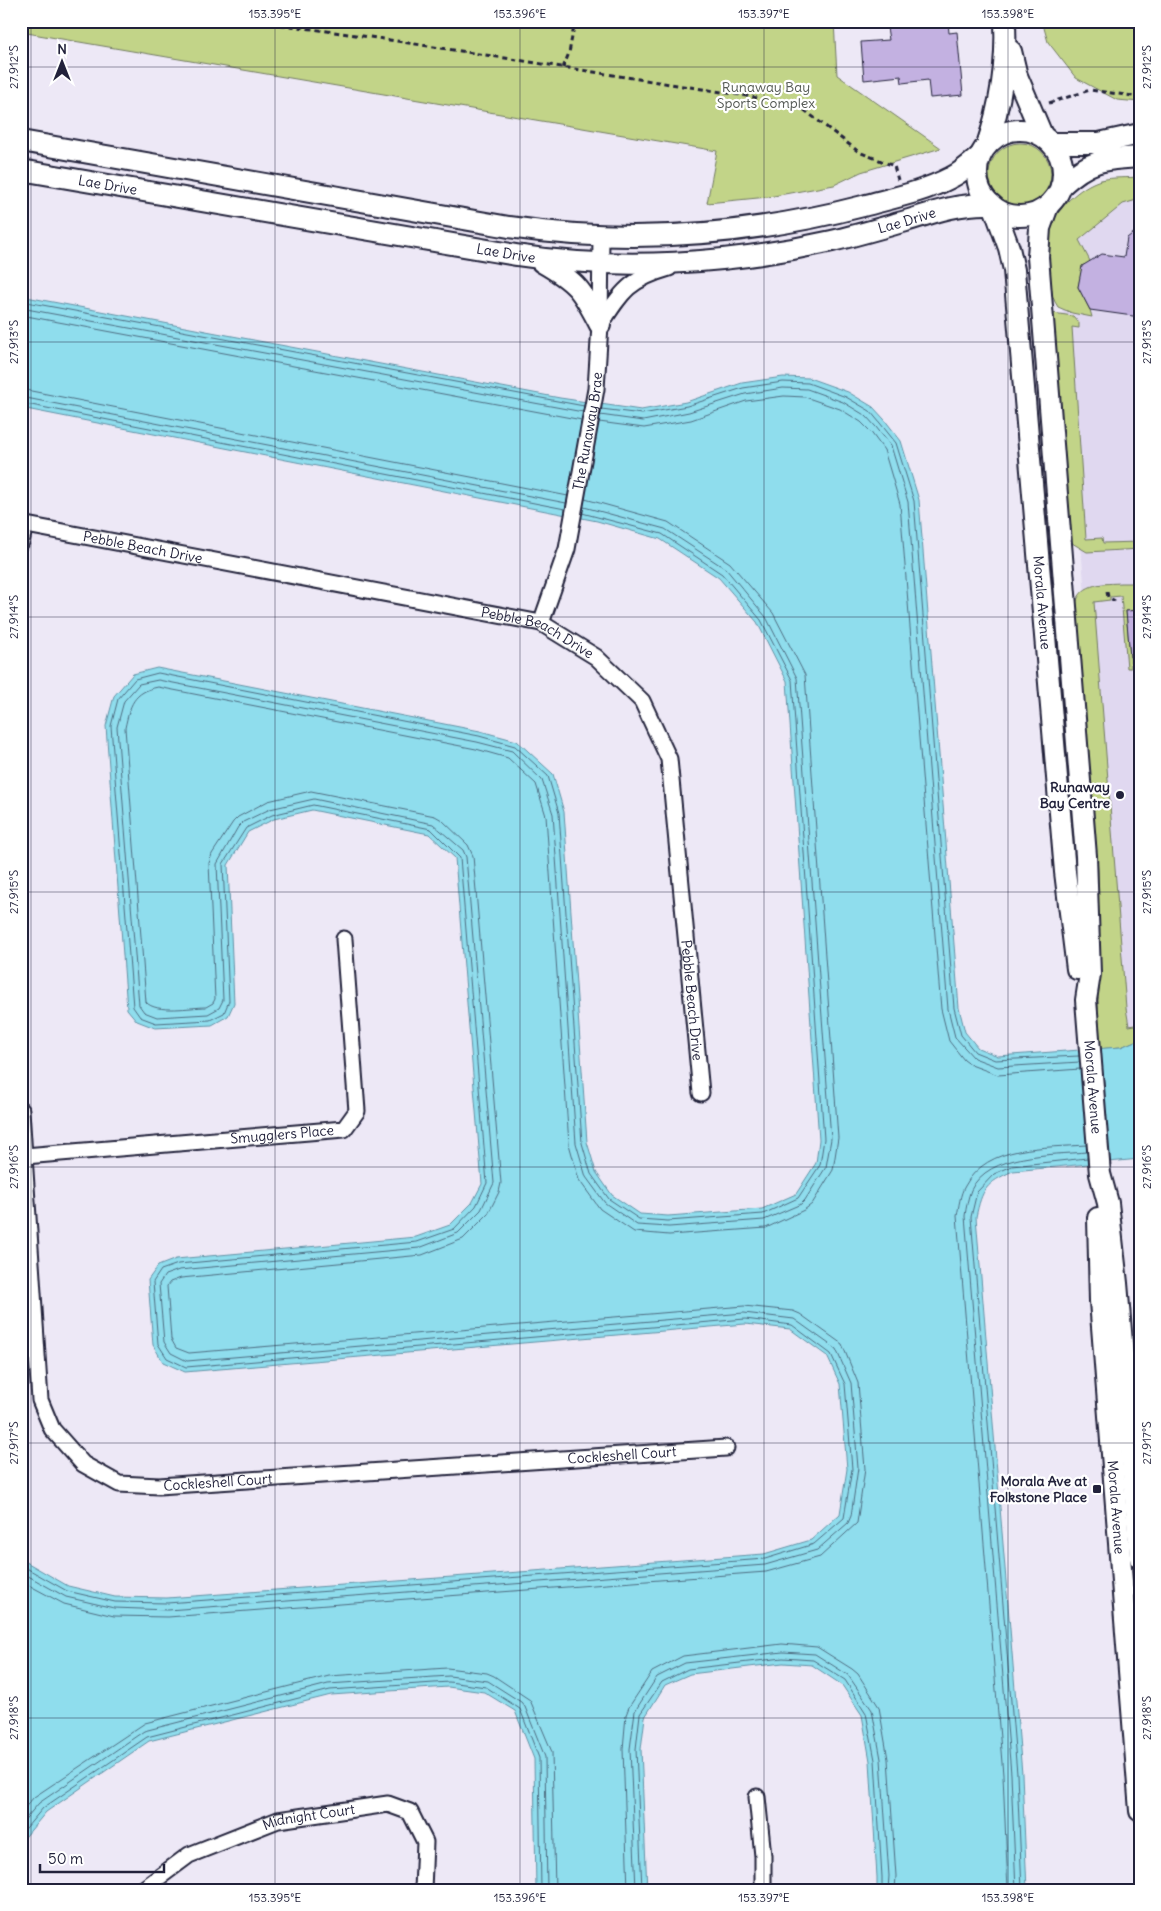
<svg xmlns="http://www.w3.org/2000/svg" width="1161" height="1911" viewBox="0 0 1161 1911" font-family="Delius,sans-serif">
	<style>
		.built { fill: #e0d8f0 }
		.green { fill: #c2d488; stroke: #727b62 }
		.water { fill: #8fdded; stroke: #6392a6 }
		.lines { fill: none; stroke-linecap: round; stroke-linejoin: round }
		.shore { stroke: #4e6d82; stroke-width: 1 }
		.building { fill: #c3b1e1; stroke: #22223b }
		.lane-casing { stroke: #22223b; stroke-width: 11 }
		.street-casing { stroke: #22223b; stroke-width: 19 }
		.secondary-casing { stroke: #22223b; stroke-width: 24 }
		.path { stroke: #22223b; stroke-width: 3; stroke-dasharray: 5 4; stroke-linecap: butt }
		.lane { stroke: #fff; stroke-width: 8 }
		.street { stroke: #fff; stroke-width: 15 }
		.secondary { stroke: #fff; stroke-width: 20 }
		.ticks { fill: none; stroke: #22223b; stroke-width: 1; stroke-opacity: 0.45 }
		.poi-dot { fill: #22223b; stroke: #fff; stroke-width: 2 }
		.labels { text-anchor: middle; stroke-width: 4.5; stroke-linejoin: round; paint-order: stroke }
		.park-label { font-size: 14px; fill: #525752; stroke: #fff }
		.street-label { font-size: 14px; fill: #22223b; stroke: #fff }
		.poi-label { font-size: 14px; font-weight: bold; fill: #22223b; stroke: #fff; text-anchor: end }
		.neatline { fill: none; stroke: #22223b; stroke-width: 2 }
		.ticks-label { font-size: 12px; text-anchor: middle; fill: #22223b }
	</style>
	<rect width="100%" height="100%" fill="#ede8f6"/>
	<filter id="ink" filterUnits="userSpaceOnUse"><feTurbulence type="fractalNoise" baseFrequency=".02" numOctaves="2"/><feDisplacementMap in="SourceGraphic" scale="10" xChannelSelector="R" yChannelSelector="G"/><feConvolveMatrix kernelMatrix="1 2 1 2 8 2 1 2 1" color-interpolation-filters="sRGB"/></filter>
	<g filter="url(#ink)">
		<path class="built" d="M1140 192V1039L1121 1047 1062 307 1079 240 1086 227Z"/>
		<path class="green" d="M21 21H834L837 75 941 148 861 172 834 185 768 197 707 203 717 151 21 32Z
			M1042 21H1140V102L1117 100 1076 78 1048 42Z
			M989 174a31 31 0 1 1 62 0a31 31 0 1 1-62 0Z
			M1140 177V199L1123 204 1079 240 1090 261V265H1083L1078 287 1090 310 1092 317 1072 313 1058 307C1049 294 1049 276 1048 262 1048 252 1048 241 1050 231 1055 209 1080 186 1101 180 1113 177 1127 178 1140 177Z
			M1053 313 1073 316 1079 323V328L1072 327 1086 539 1102 538 1103 543 1140 542V549L1087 552 1072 543 1069 532Z
			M1122 583H1140V610L1126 611 1131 668H1127L1121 596 1110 597V600L1094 602 1126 1008 1129 1026 1140 1024V1039L1121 1047 1098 1049V871L1076 603C1082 582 1104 584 1122 583Z"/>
		<path class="water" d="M21 296 560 398 641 410 686 402 742 383 783 377 809 378 848 392 873 407 884 419 901 441 919 500 959 1008 965 1032 978 1048 998 1056 1121 1047 1140 1039V1159L1013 1171C986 1183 982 1189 976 1217L1022 1774 1027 1890H877V1877L870 1761 862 1715 842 1685 812 1665 783 1663 690 1674 665 1685 645 1717 641 1749 647 1890H536L534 1759 515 1711 484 1692 448 1687 331 1695 149 1741 46 1812 21 1842V1559L68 1586 115 1597 167 1598 764 1554 811 1540 840 1514 847 1469 840 1384 827 1356 790 1329 745 1324 185 1372 163 1362 153 1345 148 1280 158 1266 176 1259 416 1237 450 1225 472 1203 482 1184 455 858 429 834 312 810 274 819 248 832 228 865 234 1003 228 1016 212 1025 155 1028 137 1021 127 1009 106 726 114 696 133 674 157 668 480 731 517 741 553 774 564 812 587 1142 596 1172 612 1195 640 1214 668 1216 762 1209 796 1194 816 1163 819 1140 787 681 757 622 719 578 660 539 597 521 21 408Z"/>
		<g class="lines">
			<path class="shore" d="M21 301 584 406
				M21 308 583 412
				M21 315 582 420
				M21 389 568 496
				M21 397 566 503
				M21 403 565 509
				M601 409 642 414 687 406 743 388 783 382 808 383 846 397 870 411 880 423 896 443 914 501 954 1008 961 1035 975 1052 995 1060 1079 1056
				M600 415 643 421 689 412 745 394 783 388 807 389 843 402 866 416 876 427 891 446 908 502 948 1009 955 1037 974 1058 998 1067 1080 1062
				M599 422 644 428 691 420 746 401 784 396 805 397 840 409 861 422 870 431 884 450 900 504 941 1009 949 1041 964 1060 971 1065 998 1075 1080 1069
				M21 1565 67 1591 115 1602 167 1603 765 1559 814 1544 844 1518 852 1469 845 1384 831 1354 792 1325 745 1319 186 1367 167 1358 158 1344 153 1282 161 1270 178 1264 417 1242 454 1229 476 1206 487 1183 460 858 431 829 313 805 272 815 246 828 223 864 229 1001 224 1013 210 1020 156 1023 140 1017 133 1007 111 726 118 699 135 679 158 673 479 736 515 746 548 776 559 813 582 1143 591 1174 609 1199 639 1219 668 1221 763 1214 798 1198 820 1165 824 1139 792 680 761 620 722 574 662 534 582 513
				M21 1572 66 1597 114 1608 168 1610 765 1565 817 1550 848 1523 851 1516 858 1468 851 1383 836 1349 794 1319 744 1313 187 1361 171 1353 164 1342 159 1284 165 1275 179 1270 419 1248 458 1233 481 1210 494 1183 466 857 463 850 433 824 314 799 270 809 243 822 238 827 217 864 223 1000 219 1008 208 1014 157 1017 144 1012 139 1005 117 727 124 701 139 684 158 680 477 742 512 751 542 780 553 814 576 1143 586 1177 605 1203 637 1225 669 1227 764 1220 801 1204 805 1200 826 1167 831 1139 797 678 766 617 726 569 665 529 584 507
				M21 1581 64 1604 114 1616 168 1617 766 1572 820 1557 857 1523 865 1469 858 1383 842 1344 800 1314 793 1311 744 1306 189 1353 176 1348 171 1339 167 1286 170 1282 181 1278 422 1255 463 1239 488 1214 499 1192 501 1183 473 856 468 845 442 820 435 816 311 791 268 801 238 817 233 822 212 854 209 863 215 999 213 1003 206 1007C192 1007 156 1014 146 1002L125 728C130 705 133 692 158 687L476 749 508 758 536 784 546 816 569 1144 579 1180 600 1209 634 1232 669 1235 766 1228 804 1210 812 1204 833 1170 838 1138 805 675 773 613 730 563 668 522 585 499
				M21 1812 34 1797 145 1723 329 1676 447 1668 487 1673 494 1676 530 1700 552 1752 555 1890
				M21 1824 39 1803 144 1731 328 1684 449 1676 488 1681 521 1702 525 1707 545 1757 547 1890
				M21 1834 43 1808 147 1737 330 1690 449 1682 486 1687 520 1709 539 1758 541 1890
				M628 1890 623 1749 626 1715 629 1707 652 1672 683 1656 782 1644 817 1647 852 1669 858 1674 879 1707 888 1759 896 1876 895 1890
				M636 1890 630 1749 635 1711 657 1677 685 1663 783 1652 815 1654 848 1675 872 1710 881 1759 889 1876 888 1890
				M642 1890 636 1749 640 1714 662 1682 688 1669 783 1658 813 1660 845 1680 866 1713 875 1760 882 1877V1890
				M1008 1890 1003 1775 957 1216C959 1206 960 1194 965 1186 987 1144 1046 1148 1086 1145
				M1016 1890 1011 1774 965 1216C966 1208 968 1197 971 1190 988 1153 1052 1155 1087 1152
				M1022 1890 1017 1774 971 1217 977 1192 994 1174 1012 1166 1087 1158"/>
		</g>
		<path class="building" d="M948 22 949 33 957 32 963 95 930 98 928 80 902 83 901 76 864 80 861 42 889 40 887 27Z
			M1140 228V317L1090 310 1078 287 1082 266 1102 254 1124 257 1127 238Z
			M1140 610V657H1130L1126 611Z"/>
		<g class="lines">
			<g class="lane-casing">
				<path id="lane" d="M1124 1592 1140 1591"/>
			</g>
			<g class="street-casing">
				<g id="street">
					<path d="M601 324C622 291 630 279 669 268"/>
					<path id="s1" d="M21 524 541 623 596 657 642 701 669 759 701 1093"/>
					<path d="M21 542 25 525"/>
					<path id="s2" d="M541 623 567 549 596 389 600 325 601 236"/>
					<path id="s3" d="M21 1110 40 1400 52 1429 83 1464 119 1484 159 1486 726 1448"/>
					<path id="s4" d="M25 1156 344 1129 357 1111 344 939"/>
					<path d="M757 1797 763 1856V1890"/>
					<path id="s5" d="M142 1890 189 1855 278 1820 388 1804 410 1812 425 1842 423 1890"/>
				</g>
			</g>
			<g class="secondary-casing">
				<g id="secondary">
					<path d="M1011 51 1017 76 1042 135"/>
					<circle cx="1020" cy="173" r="43"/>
					<path d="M21 141 509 227C627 244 747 236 863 206 892 198 923 192 950 178 961 173 971 164 980 156"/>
					<path d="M1051 143H1099L1140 134"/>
					<path d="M987 145C1001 104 1007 65 1005 21"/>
					<path id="s6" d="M21 170 516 255C620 271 730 264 832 241 857 235 881 228 906 221 934 212 960 203 991 204"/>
					<path d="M1061 186C1089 160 1103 159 1140 157"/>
					<path id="s7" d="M1048 206 1040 228 1038 257 1086 856 1090 974 1086 1000 1089 1038 1100 1174 1108 1203 1117 1283 1140 1558"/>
					<path id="s8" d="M994 207 1009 248 1014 270 1065 872 1077 969"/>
					<path d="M542 262C577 282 582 290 600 325"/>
					<path id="s9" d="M1098 1218 1100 1301 1140 1811"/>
				</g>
			</g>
			<path class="path" d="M254 21 377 38 747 96 799 106 859 152 894 166 898 180
				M563 68 569 53 575 21
				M1049 103 1090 90 1140 97
				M1107 592 1108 597 1115 601"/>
			<use href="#lane" class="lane"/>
			<use href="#street" class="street"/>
			<use href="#secondary" class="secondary"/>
		</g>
	</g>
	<path class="ticks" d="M31 21V1890M275 21V1890M520 21V1890M764 21V1890M1008 21V1890M21 67H1140M21 342H1140M21 617H1140M21 892H1140M21 1167H1140M21 1443H1140M21 1718H1140"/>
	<g class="poi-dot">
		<circle cx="1120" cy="795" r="5"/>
		<rect x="1092" y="1484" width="10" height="10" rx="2.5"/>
	</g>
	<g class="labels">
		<g class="park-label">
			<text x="766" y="92">Runaway Bay<tspan x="766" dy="16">Sports Complex</tspan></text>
		</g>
		<g class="street-label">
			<text dy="5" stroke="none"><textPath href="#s6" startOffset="88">Lae Drive</textPath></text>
			<text dy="5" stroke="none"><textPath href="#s6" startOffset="898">Lae Drive</textPath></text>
			<text dy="5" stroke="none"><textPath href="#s6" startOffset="492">Lae Drive</textPath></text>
			<text dy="5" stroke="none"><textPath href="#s2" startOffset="198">The Runaway Brae</textPath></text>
			<text dy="5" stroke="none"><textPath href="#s1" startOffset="124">Pebble Beach Drive</textPath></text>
			<text dy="5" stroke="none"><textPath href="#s8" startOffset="400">Morala Avenue</textPath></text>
			<text dy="5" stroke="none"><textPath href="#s1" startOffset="529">Pebble Beach Drive</textPath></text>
			<text dy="5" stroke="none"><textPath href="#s1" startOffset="964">Pebble Beach Drive</textPath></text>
			<text dy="5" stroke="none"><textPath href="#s7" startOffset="885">Morala Avenue</textPath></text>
			<text dy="5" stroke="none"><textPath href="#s4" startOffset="258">Smugglers Place</textPath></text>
			<text dy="5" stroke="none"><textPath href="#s3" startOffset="914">Cockleshell Court</textPath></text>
			<text dy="5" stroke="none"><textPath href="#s3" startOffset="509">Cockleshell Court</textPath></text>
			<text dy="5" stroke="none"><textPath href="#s9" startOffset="290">Morala Avenue</textPath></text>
			<text dy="5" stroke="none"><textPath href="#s5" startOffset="185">Midnight Court</textPath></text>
		</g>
		<g class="poi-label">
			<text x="1110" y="792">Runaway<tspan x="1110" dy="16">Bay Centre</tspan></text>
			<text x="1087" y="1486">Morala Ave at<tspan x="1087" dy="16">Folkstone Place</tspan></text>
		</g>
	</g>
	<rect width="1161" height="1911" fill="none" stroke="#fff" stroke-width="55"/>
	<g transform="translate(62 62)" stroke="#ffffff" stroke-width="4" paint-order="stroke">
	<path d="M0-4L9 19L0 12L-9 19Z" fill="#22223b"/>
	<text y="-8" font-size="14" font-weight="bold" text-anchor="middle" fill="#22223b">N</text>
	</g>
	<path d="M40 1864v8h124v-8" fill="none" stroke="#22223b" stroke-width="2.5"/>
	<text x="48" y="1864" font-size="15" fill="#22223b" stroke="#ffffff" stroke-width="4" paint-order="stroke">50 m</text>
	<rect x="28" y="28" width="1106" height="1856" class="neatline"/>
	<g class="ticks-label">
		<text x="275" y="18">153.395°E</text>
		<text x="520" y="18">153.396°E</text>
		<text x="764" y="18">153.397°E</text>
		<text x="1008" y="18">153.398°E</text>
		<text transform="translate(14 67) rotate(-90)" y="4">27.912°S</text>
		<text transform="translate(1147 67) rotate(-90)" y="4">27.912°S</text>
		<text transform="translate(14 342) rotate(-90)" y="4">27.913°S</text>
		<text transform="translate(1147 342) rotate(-90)" y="4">27.913°S</text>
		<text transform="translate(14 617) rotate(-90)" y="4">27.914°S</text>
		<text transform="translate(1147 617) rotate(-90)" y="4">27.914°S</text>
		<text transform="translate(14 892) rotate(-90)" y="4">27.915°S</text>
		<text transform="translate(1147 892) rotate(-90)" y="4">27.915°S</text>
		<text transform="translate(14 1167) rotate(-90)" y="4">27.916°S</text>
		<text transform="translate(1147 1167) rotate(-90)" y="4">27.916°S</text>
		<text transform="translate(14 1443) rotate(-90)" y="4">27.917°S</text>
		<text transform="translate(1147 1443) rotate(-90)" y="4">27.917°S</text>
		<text transform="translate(14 1718) rotate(-90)" y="4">27.918°S</text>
		<text transform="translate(1147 1718) rotate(-90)" y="4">27.918°S</text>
		<text x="275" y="1902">153.395°E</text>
		<text x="520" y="1902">153.396°E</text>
		<text x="764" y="1902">153.397°E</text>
		<text x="1008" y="1902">153.398°E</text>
	</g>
</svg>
